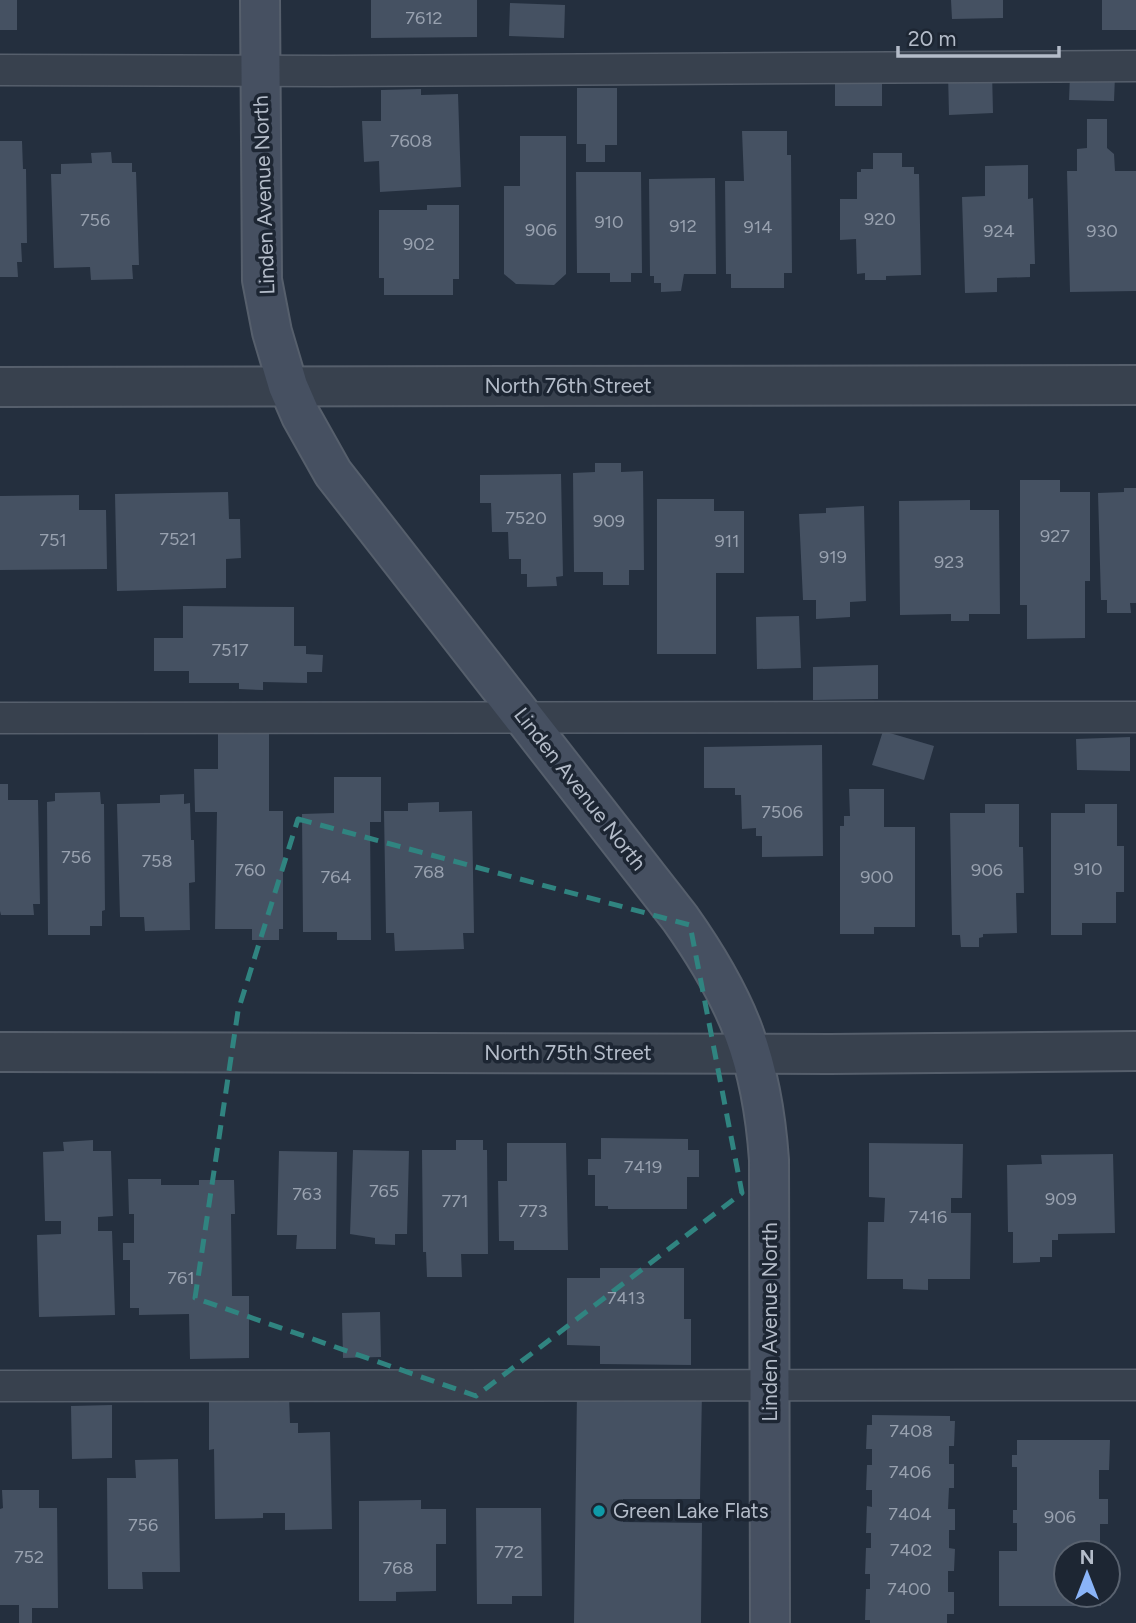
<svg xmlns="http://www.w3.org/2000/svg" width="1136" height="1623" viewBox="0 0 1136 1623" font-family="Figtree,sans-serif">
	<style>
		.building { fill: #455162 }
		.lines { fill: none; stroke-linecap: round; stroke-linejoin: round }
		.lane-casing { stroke: #565f6c; stroke-width: 33 }
		.street-casing { stroke: #565f6c; stroke-width: 42 }
		.secondary-casing { stroke: #565f6c; stroke-width: 42 }
		.lane { stroke: #38414e; stroke-width: 30 }
		.street { stroke: #38414e; stroke-width: 38 }
		.secondary { stroke: #465061; stroke-width: 38 }
		.marked { fill: none; stroke: #308480; stroke-width: 5; stroke-dasharray: 14 9; stroke-linejoin: round }
		.culture-dot { fill: #0f9aa8; stroke: #1d2633; stroke-width: 2.5 }
		.labels { text-anchor: middle; stroke-width: 7; stroke-linejoin: round; paint-order: stroke }
		.number-label { font-size: 18px; fill: #98a1af }
		.street-label { font-size: 21px; fill: #b4bcc9; stroke: #1d2633 }
		.poi-label { font-size: 21px; fill: #b4bcc9; stroke: #1d2633; text-anchor: start }
	</style>
	<rect width="100%" height="100%" fill="#242f3e"/>
	<path class="building" d="M0 0H17V30H0Z
		M371 0H477V37L371 38Z
		M951 0H1003V18L952 19Z
		M1102 0H1136V30H1102Z
		M510 3 565 5 564 38 509 36Z
		M992 71 993 113 949 115 948 73Z
		M882 72V106H835V73Z
		M1070 75 1115 76 1114 101 1069 100Z
		M577 88H617V145H605V162H586V144H577Z
		M421 89V95L458 94 461 187 380 192 379 161 364 162 362 121H381V90Z
		M1087 119H1107V148L1114 154 1115 171H1136V291L1070 292 1067 171H1077V149L1087 148Z
		M742 131H787V155H791L792 273H784V288H731V274H726L725 181H744Z
		M520 136H566V274L554 285 516 284 504 274V186H520Z
		M0 141H22L23 169H26L27 243H21L22 262H17L18 277H0Z
		M111 152 112 163H132V172H136L139 265H132L133 279 91 280 90 267 54 268 51 174H61V164L92 163 91 153Z
		M873 153H902V167H914V174H919L921 275 886 276V280H865V273L857 274 856 239 840 240V199H857V172H861V169H873Z
		M1028 165V199L1033 198 1035 264H1030V277L997 278V292L965 293 962 197 985 196V166Z
		M576 172H641L642 273H631V282H610V273H577Z
		M715 178 716 274H684L681 291 661 292V283H654V276H650L649 179Z
		M427 205H459V279H453V295H384V278H379V210H427Z
		M595 463H621V472L643 471 644 570H629V585H603V572H574L573 473 595 472Z
		M561 474 563 576 556 577 557 586 527 587V574H521V559H509L508 532H492L491 503H480V475Z
		M1020 480H1060V492H1090V581H1085V638L1027 639V605H1020Z
		M1124 488H1136V603H1130L1131 613H1107V600H1101L1098 493 1124 492Z
		M228 492 229 519H240L241 558 226 559V588L117 591 115 494Z
		M79 495V510H106L107 569 0 570V496Z
		M657 499H714V511H744V573H716V654H657Z
		M970 500V510H999L1000 614H969V621H951V614L900 615 899 501Z
		M864 506 866 601 850 602V617L816 619V600H803L799 514 826 513V508Z
		M183 606 294 607V646H306V654L323 655 322 672H307V683L263 682V690L239 689V683H189V671H154V638H183Z
		M799 616 801 668 757 669 756 617Z
		M878 665V699L813 700V667Z
		M883 731 934 746 924 780 872 765Z
		M218 734H269V811H283V929H279V940H252V929H215L217 812H195L194 769H218Z
		M1130 737V771L1077 770 1076 739Z
		M822 745 823 856 762 857V836H756V828L742 829 741 795H735V788H704V747Z
		M334 777H381V822H370L371 940H337V932H303L302 814 334 813Z
		M0 784H8V800H38L40 904H33L34 915H1L0 911Z
		M849 789H884V827H915V927H874V934H840V826H844V816H850Z
		M100 792 101 804H104L105 910 102 911V926H90V935H48L47 802 55 801V793Z
		M184 794V804L190 803 191 840H194L195 882 189 883 190 930 145 931 144 917H120L117 804 160 803V795Z
		M439 802V812L472 811 474 933H463L464 949 395 951 394 933H386L384 811H408V803Z
		M985 804H1019V847H1023L1024 893H1016L1017 933 983 934V937L979 938V947H961L960 935H952L950 813H985Z
		M1085 804H1117V846H1124V892H1116V923H1082V935H1051V813H1085Z
		M601 1138 688 1139V1150H699V1177H687V1209H608V1206H595V1175H588V1159H601Z
		M93 1140V1151H111L113 1216 98 1217V1231H112L115 1315 39 1317 37 1235 61 1234V1221H45L43 1152 64 1151 63 1142Z
		M456 1140H483V1150H487L488 1254H461L462 1277H427L426 1252H423L422 1150H456Z
		M507 1143H566L568 1250H514V1241H499L498 1181H507Z
		M869 1143 963 1144 962 1198H951V1213H971L970 1279H928V1290L903 1289V1279H867L868 1222H884L885 1198 869 1197Z
		M353 1150 409 1151 407 1234H395V1245L375 1244V1238L350 1234Z
		M279 1151 337 1152 336 1249H296L297 1235H277Z
		M1113 1154 1115 1233 1058 1234V1240H1052V1257H1040V1262L1013 1263V1232H1008L1007 1165 1042 1164 1041 1155Z
		M128 1179H161V1185H199V1180H234L235 1214H231L232 1296H249V1358L190 1359 189 1314 139 1315V1308H130V1260H123V1243H134V1214H129Z
		M600 1268H684V1319H691V1365L600 1364V1346L567 1345V1278H600Z
		M380 1312 381 1357 343 1358 342 1313Z
		M577 1392H702L700 1499H623V1522L702 1523 701 1623H574Z
		M289 1397 290 1423H298V1433L330 1432 332 1529 285 1530V1513H263V1518L215 1519 214 1449 209 1450V1398Z
		M112 1405V1458L72 1459 71 1406Z
		M872 1415 950 1416V1421H955L954 1446H949V1464H954V1488H949L948 1509H955V1530H949V1548L955 1549 954 1571H948V1592H954V1614H947V1623H870V1620H865L866 1589H870V1574H865L866 1548H871V1533H866L867 1506 872 1507V1490H866L867 1465H872V1449H866L867 1425H872Z
		M1017 1440H1110L1109 1470H1099V1499H1108V1524H1100V1553H1066V1595H1101V1606H999V1551H1017V1523H1013V1510H1017V1467H1012V1455H1017Z
		M178 1459 180 1572H142L143 1589H108L107 1478H136L135 1460Z
		M2 1490H39V1508H57L58 1608H32V1623H19V1605H0V1509L3 1508Z
		M421 1500V1509H446V1544H436V1591L396 1592V1601H359V1501Z
		M476 1508H541L542 1596H512V1604H477Z"/>
	<g class="lines">
		<g class="lane-casing">
			<path id="lane" d="M0 70 330 71 1136 66
				M0 718 1136 717
				M0 1386 1136 1385"/>
		</g>
		<g class="street-casing">
			<path id="street" d="M0 387 1136 385
				M0 1052 830 1054 1136 1051"/>
		</g>
		<g class="secondary-casing">
			<path id="secondary" d="M260 0 262 280 272 332 288 386 301 416 333 473 680 918C738 1000 762 1060 769 1160L770 1623"/>
		</g>
		<use href="#lane" class="lane"/>
		<use href="#street" class="street"/>
		<use href="#secondary" class="secondary"/>
	</g>
	<path class="marked" d="M298 819 690 925 742 1193 476 1396 195 1298 238 1011Z"/>
	<circle class="culture-dot" cx="599" cy="1511" r="7"/>
	<g class="labels">
		<g class="number-label">
			<text x="424" y="24">7612</text>
			<text x="411" y="147">7608</text>
			<text x="880" y="225">920</text>
			<text x="95" y="226">756</text>
			<text x="609" y="228">910</text>
			<text x="683" y="232">912</text>
			<text x="758" y="233">914</text>
			<text x="541" y="236">906</text>
			<text x="999" y="237">924</text>
			<text x="1102" y="237">930</text>
			<text x="419" y="250">902</text>
			<text x="526" y="524">7520</text>
			<text x="609" y="527">909</text>
			<text x="1055" y="542">927</text>
			<text x="178" y="545">7521</text>
			<text x="53" y="546">751</text>
			<text x="727" y="547">911</text>
			<text x="833" y="563">919</text>
			<text x="949" y="568">923</text>
			<text x="230" y="656">7517</text>
			<text x="782" y="818">7506</text>
			<text x="76" y="863">756</text>
			<text x="157" y="867">758</text>
			<text x="1088" y="875">910</text>
			<text x="250" y="876">760</text>
			<text x="987" y="876">906</text>
			<text x="429" y="878">768</text>
			<text x="336" y="883">764</text>
			<text x="877" y="883">900</text>
			<text x="643" y="1173">7419</text>
			<text x="384" y="1197">765</text>
			<text x="307" y="1200">763</text>
			<text x="1061" y="1205">909</text>
			<text x="455" y="1207">771</text>
			<text x="533" y="1217">773</text>
			<text x="928" y="1223">7416</text>
			<text x="181" y="1284">761</text>
			<text x="626" y="1304">7413</text>
			<text x="911" y="1437">7408</text>
			<text x="910" y="1478">7406</text>
			<text x="910" y="1520">7404</text>
			<text x="1060" y="1523">906</text>
			<text x="143" y="1531">756</text>
			<text x="911" y="1556">7402</text>
			<text x="509" y="1558">772</text>
			<text x="29" y="1563">752</text>
			<text x="398" y="1574">768</text>
			<text x="909" y="1595">7400</text>
		</g>
		<g class="street-label">
			<text transform="translate(264 195) rotate(-92)" y="7">Linden Avenue North</text>
			<text x="568" y="393">North 76th Street</text>
			<text transform="translate(580 789) rotate(52)" y="7">Linden Avenue North</text>
			<text x="568" y="1060">North 75th Street</text>
			<text transform="translate(770 1322) rotate(-90)" y="7">Linden Avenue North</text>
		</g>
		<g class="poi-label">
			<text x="613" y="1518">Green Lake Flats</text>
		</g>
	</g>
	<g transform="translate(1087 1574)"><circle r="33" fill="#1d2633" stroke="#59626f" stroke-width="2"/>
	<path d="M0-5L12 26L0 18L-12 26Z" fill="#8ab4f8"/>
	<text y="-10" font-size="19" font-weight="bold" text-anchor="middle" fill="#b4bcc9">N</text>
	</g>
	<path d="M898 46v10h161v-10" fill="none" stroke="#b4bcc9" stroke-width="3.5"/>
	<text x="908" y="46" font-size="21" fill="#b4bcc9" stroke="#1d2633" stroke-width="5" paint-order="stroke">20 m</text>
</svg>
